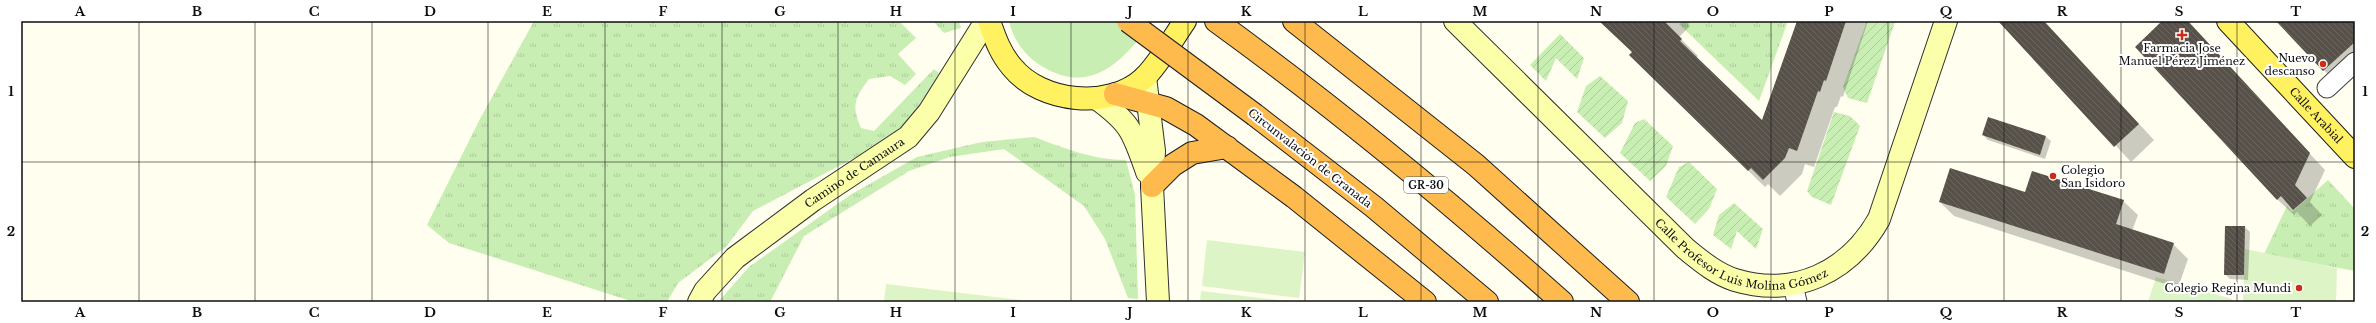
<svg xmlns="http://www.w3.org/2000/svg" width="2376" height="323" viewBox="0 0 2376 323" font-family="'Libre Baskerville',serif">
	<style>
		.grass { fill: url(#grass-tufts) }
		.park { fill: #c9eeb3 }
		.garden { fill: url(#garden-furrows) }
		.pitch { fill: #ddf4c6 }
		.shadow { fill: #0003 }
		.building { fill: url(#building-back-hatch) }
		.lines { fill: none; stroke-linecap: round; stroke-linejoin: round }
		.street-casing { stroke: #414141; stroke-width: 21 }
		.secondary-casing { stroke: #303030; stroke-width: 24 }
		.primary-casing { stroke: #1f1f1f; stroke-width: 24 }
		.highway-casing { stroke: #1f1f1f; stroke-width: 24 }
		.street { stroke: #fff; stroke-width: 19 }
		.secondary { stroke: #fbffaa; stroke-width: 22 }
		.primary { stroke: #fff15f; stroke-width: 22 }
		.highway { stroke: #ffba4d; stroke-width: 22 }
		.highway-bridge-casing { stroke: #1f1f1f; stroke-width: 24; stroke-linecap: butt }
		.highway-bridge { stroke: #ffba4d; stroke-width: 22 }
		.grid { fill: none; stroke: #0e0e0e; stroke-width: 1; stroke-opacity: 0.55 }
		.poi-dot { fill: #cd2b16; stroke: #fff; stroke-width: 1.5 }
		.labels { text-anchor: middle; stroke-width: 4; stroke-linejoin: round; paint-order: stroke }
		.shield { fill: #fff; stroke: #565656; stroke-width: 1 }
		.shield-label { font-size: 10px; font-weight: bold; fill: #0e0e0e }
		.poi-label { font-size: 11px; fill: #0e0e0e; stroke: #fff; text-anchor: end }
		.street-label { font-size: 11px; fill: #0e0e0e; stroke: #fff }
		.neatline { fill: none; stroke: #0e0e0e; stroke-width: 1.5 }
		.grid-label { font-size: 13px; text-anchor: middle; font-weight: bold; fill: #0e0e0e }
	</style>
	<defs>
		<pattern id="grass-tufts" width="24" height="20" patternUnits="userSpaceOnUse"><rect width="24" height="20" fill="#c9eeb3"/><path d="M3 7l-1-3M5 7V3M7 7l1-3M15 17l-1-3M17 17v-4M19 17l1-3" fill="none" stroke="#abcb99"/></pattern>
		<pattern id="garden-furrows" width="10" height="10" patternUnits="userSpaceOnUse"><rect width="10" height="10" fill="#c9eeb3"/><path d="M-1 1l2-2M0 10L10 0M9 11l2-2" fill="none" stroke="#abcb99"/></pattern>
		<pattern id="building-back-hatch" width="6" height="6" patternUnits="userSpaceOnUse"><rect width="6" height="6" fill="#585149"/><path d="M-1 5l2 2M0 0l6 6M5-1l2 2" fill="none" stroke="#6b655f"/></pattern>
	</defs>
	<rect width="100%" height="100%" fill="#fffeef"/>
	<path class="grass" d="M534 21H899L916 38 898 54 916 74 905 85 890 76 869 79C855 98 851 105 861 128L874 131 934 69 939 73 918 113 881 144 753 211 726 247 678 283 667 302H634L449 243 427 225 480 119Z
		M933 21H959L961 28 944 33Z
		M1682 21H1788L1759 101 1679 24Z
		M1034 137C1064 148 1093 160 1126 160L1135 195 1138 299 1128 298 1105 239 1084 206 1004 149 950 157 909 171 804 236 770 302H718L749 267 850 195 917 157 982 142Z
		M2328 180 2355 209V271L2264 254 2287 206 2292 212Z"/>
	<path class="park" d="M1009 21H1153C1124 60 1091 98 1040 65 1024 55 1013 39 1009 21Z"/>
	<path class="garden" d="M1867 21 1895 22 1867 103 1848 98 1843 87Z
		M1560 34 1584 58 1577 79 1556 58 1546 81 1530 65Z
		M1600 76 1628 101 1622 123 1605 138 1577 112 1586 86Z
		M1834 112 1850 116 1860 126 1831 205 1812 197 1807 191Z
		M1644 119 1673 146 1666 166 1650 181 1620 153 1635 123Z
		M1689 162 1717 189 1709 209 1695 224 1666 197 1679 167Z
		M1734 203 1763 229 1756 249 1737 231 1731 249 1713 235 1719 215Z"/>
	<path class="pitch" d="M1207 240 1305 252 1299 298 1202 286Z
		M2245 249 2337 268 2336 302H2243Z
		M2156 277 2232 299 2231 302H2148Z
		M886 284 1021 300V302H884Z
		M1201 291 1295 302H1200Z"/>
	<path class="shadow" d="M1601 21H1691L1688 24 1690 26 1679 37 1698 56 1696 58 1762 121 1798 21H1868L1843 97 1841 96 1837 107H1835L1814 167 1805 164 1802 174 1780 196 1768 184 1765 187 1647 72 1633 53Z
		M2000 21H2044L2154 140 2131 162Z
		M2164 21H2187L2325 170 2310 202 2322 215 2310 226 2297 212 2294 215 2278 200 2137 47Z
		M2277 21H2355V73L2340 87Z
		M1989 118 2046 137 2051 141 2045 159 1988 140 1983 135Z
		M2026 193 2123 201 2138 215 2132 231 2173 244 2188 259 2178 288 1954 216 1940 202Z
		M2245 227 2250 232 2248 280 2230 279 2225 274Z"/>
	<path class="building" d="M1599 21H1664L1682 39 1680 41 1762 120 1797 21H1846L1826 81 1824 80 1820 92 1818 91 1797 151 1789 148 1785 158 1763 180 1751 168 1748 171 1629 55 1632 52Z
		M1998 21H2044L2139 124 2114 147Z
		M2162 21H2188L2310 153 2295 185 2307 198 2293 210 2281 196 2277 200 2135 47Z
		M2276 21H2355V42L2323 71Z
		M1988 117 2046 136 2040 155 1982 135Z
		M1950 168 2025 192 2032 171 2124 200 2116 224 2174 243 2164 274 1939 202Z
		M2225 226H2245L2244 275H2224Z"/>
	<g class="lines">
		<g class="street-casing">
			<path id="street" d="M2327 88 2355 62
				M1793 285 1797 302"/>
		</g>
		<g class="secondary-casing">
			<g id="secondary">
				<path id="s1" d="M1455 21 1686 249C1701 261 1716 274 1735 280 1795 298 1849 272 1879 219L1946 21"/>
				<path d="M1145 77 1154 151 1152 186 1158 302"/>
				<path d="M1096 98C1131 123 1133 132 1147 172"/>
				<path id="s2" d="M699 302 705 291 735 258 813 200 908 137 929 112 986 21"/>
			</g>
		</g>
		<g class="primary-casing">
			<g id="primary">
				<path d="M989 21C995 38 1000 53 1012 67 1041 103 1110 110 1144 78 1159 64 1173 38 1185 21"/>
				<path id="s3" d="M2228 21 2355 157"/>
			</g>
		</g>
		<g class="highway-casing">
			<path id="highway" d="M1216 21C1336 108 1451 203 1562 302
				M1294 21 1476 165 1628 302
				M1115 94 1166 108 1196 125 1294 197 1425 302
				M1255 115 1374 207 1487 302
				M1152 186 1173 165 1192 153 1227 147"/>
		</g>
		<use href="#street" class="street"/>
		<use href="#secondary" class="secondary"/>
		<use href="#primary" class="primary"/>
		<use href="#highway" class="highway"/>
		<g class="highway-bridge-casing">
			<path id="highway-bridge" d="M1128 21 1255 115"/>
		</g>
		<use href="#highway-bridge" class="highway-bridge"/>
	</g>
	<path class="grid" d="M139 21V302M255 21V302M372 21V302M488 21V302M605 21V302M722 21V302M838 21V302M955 21V302M1071 21V302M1188 21V302M1305 21V302M1421 21V302M1538 21V302M1654 21V302M1771 21V302M1888 21V302M2004 21V302M2121 21V302M2237 21V302M21 162H2355"/>
	<g class="poi-dot">
		<path d="M2180 29h4v4h4v4h-4v4h-4v-4h-4v-4h4z"/>
		<circle cx="2323" cy="64" r="4"/>
		<circle cx="2053" cy="176" r="4"/>
		<circle cx="2299" cy="288" r="4"/>
	</g>
	<g class="labels">
		<rect class="shield" x="1404" y="177" width="44" height="16" rx="3"/>
		<g class="shield-label">
			<text x="1426" y="189">GR-30</text>
		</g>
		<g class="poi-label">
			<text x="2182" y="52" text-anchor="middle">Farmacia Jose<tspan x="2182" dy="13">Manuel Pérez Jiménez</tspan></text>
			<text x="2315" y="62">Nuevo<tspan x="2315" dy="13">descanso</tspan></text>
			<text x="2061" y="174" text-anchor="start">Colegio<tspan x="2061" dy="13">San Isidoro</tspan></text>
			<text x="2291" y="292">Colegio Regina Mundi</text>
		</g>
		<g class="street-label">
			<text dy="4" stroke="none"><textPath href="#s3" startOffset="129">Calle Arabial</textPath></text>
			<text transform="translate(1310 158) rotate(38)" y="4">Circunvalación de Granada</text>
			<text dy="4" stroke="none"><textPath href="#s2" startOffset="204">Camino de Camaura</textPath></text>
			<text dy="4" stroke="none"><textPath href="#s1" startOffset="381">Calle Profesor Luis Molina Gómez</textPath></text>
		</g>
	</g>
	<rect width="2376" height="323" fill="none" stroke="#ffffff" stroke-width="44"/>
	<rect x="22" y="22" width="2332" height="279" class="neatline"/>
	<g class="grid-label">
		<text x="80" y="16">A</text>
		<text x="197" y="16">B</text>
		<text x="314" y="16">C</text>
		<text x="430" y="16">D</text>
		<text x="547" y="16">E</text>
		<text x="663" y="16">F</text>
		<text x="780" y="16">G</text>
		<text x="896" y="16">H</text>
		<text x="1013" y="16">I</text>
		<text x="1130" y="16">J</text>
		<text x="1246" y="16">K</text>
		<text x="1363" y="16">L</text>
		<text x="1480" y="16">M</text>
		<text x="1596" y="16">N</text>
		<text x="1713" y="16">O</text>
		<text x="1829" y="16">P</text>
		<text x="1946" y="16">Q</text>
		<text x="2062" y="16">R</text>
		<text x="2179" y="16">S</text>
		<text x="2296" y="16">T</text>
		<text x="11" y="96">1</text>
		<text x="2365" y="96">1</text>
		<text x="11" y="236">2</text>
		<text x="2365" y="236">2</text>
		<text x="80" y="317">A</text>
		<text x="197" y="317">B</text>
		<text x="314" y="317">C</text>
		<text x="430" y="317">D</text>
		<text x="547" y="317">E</text>
		<text x="663" y="317">F</text>
		<text x="780" y="317">G</text>
		<text x="896" y="317">H</text>
		<text x="1013" y="317">I</text>
		<text x="1130" y="317">J</text>
		<text x="1246" y="317">K</text>
		<text x="1363" y="317">L</text>
		<text x="1480" y="317">M</text>
		<text x="1596" y="317">N</text>
		<text x="1713" y="317">O</text>
		<text x="1829" y="317">P</text>
		<text x="1946" y="317">Q</text>
		<text x="2062" y="317">R</text>
		<text x="2179" y="317">S</text>
		<text x="2296" y="317">T</text>
	</g>
</svg>
